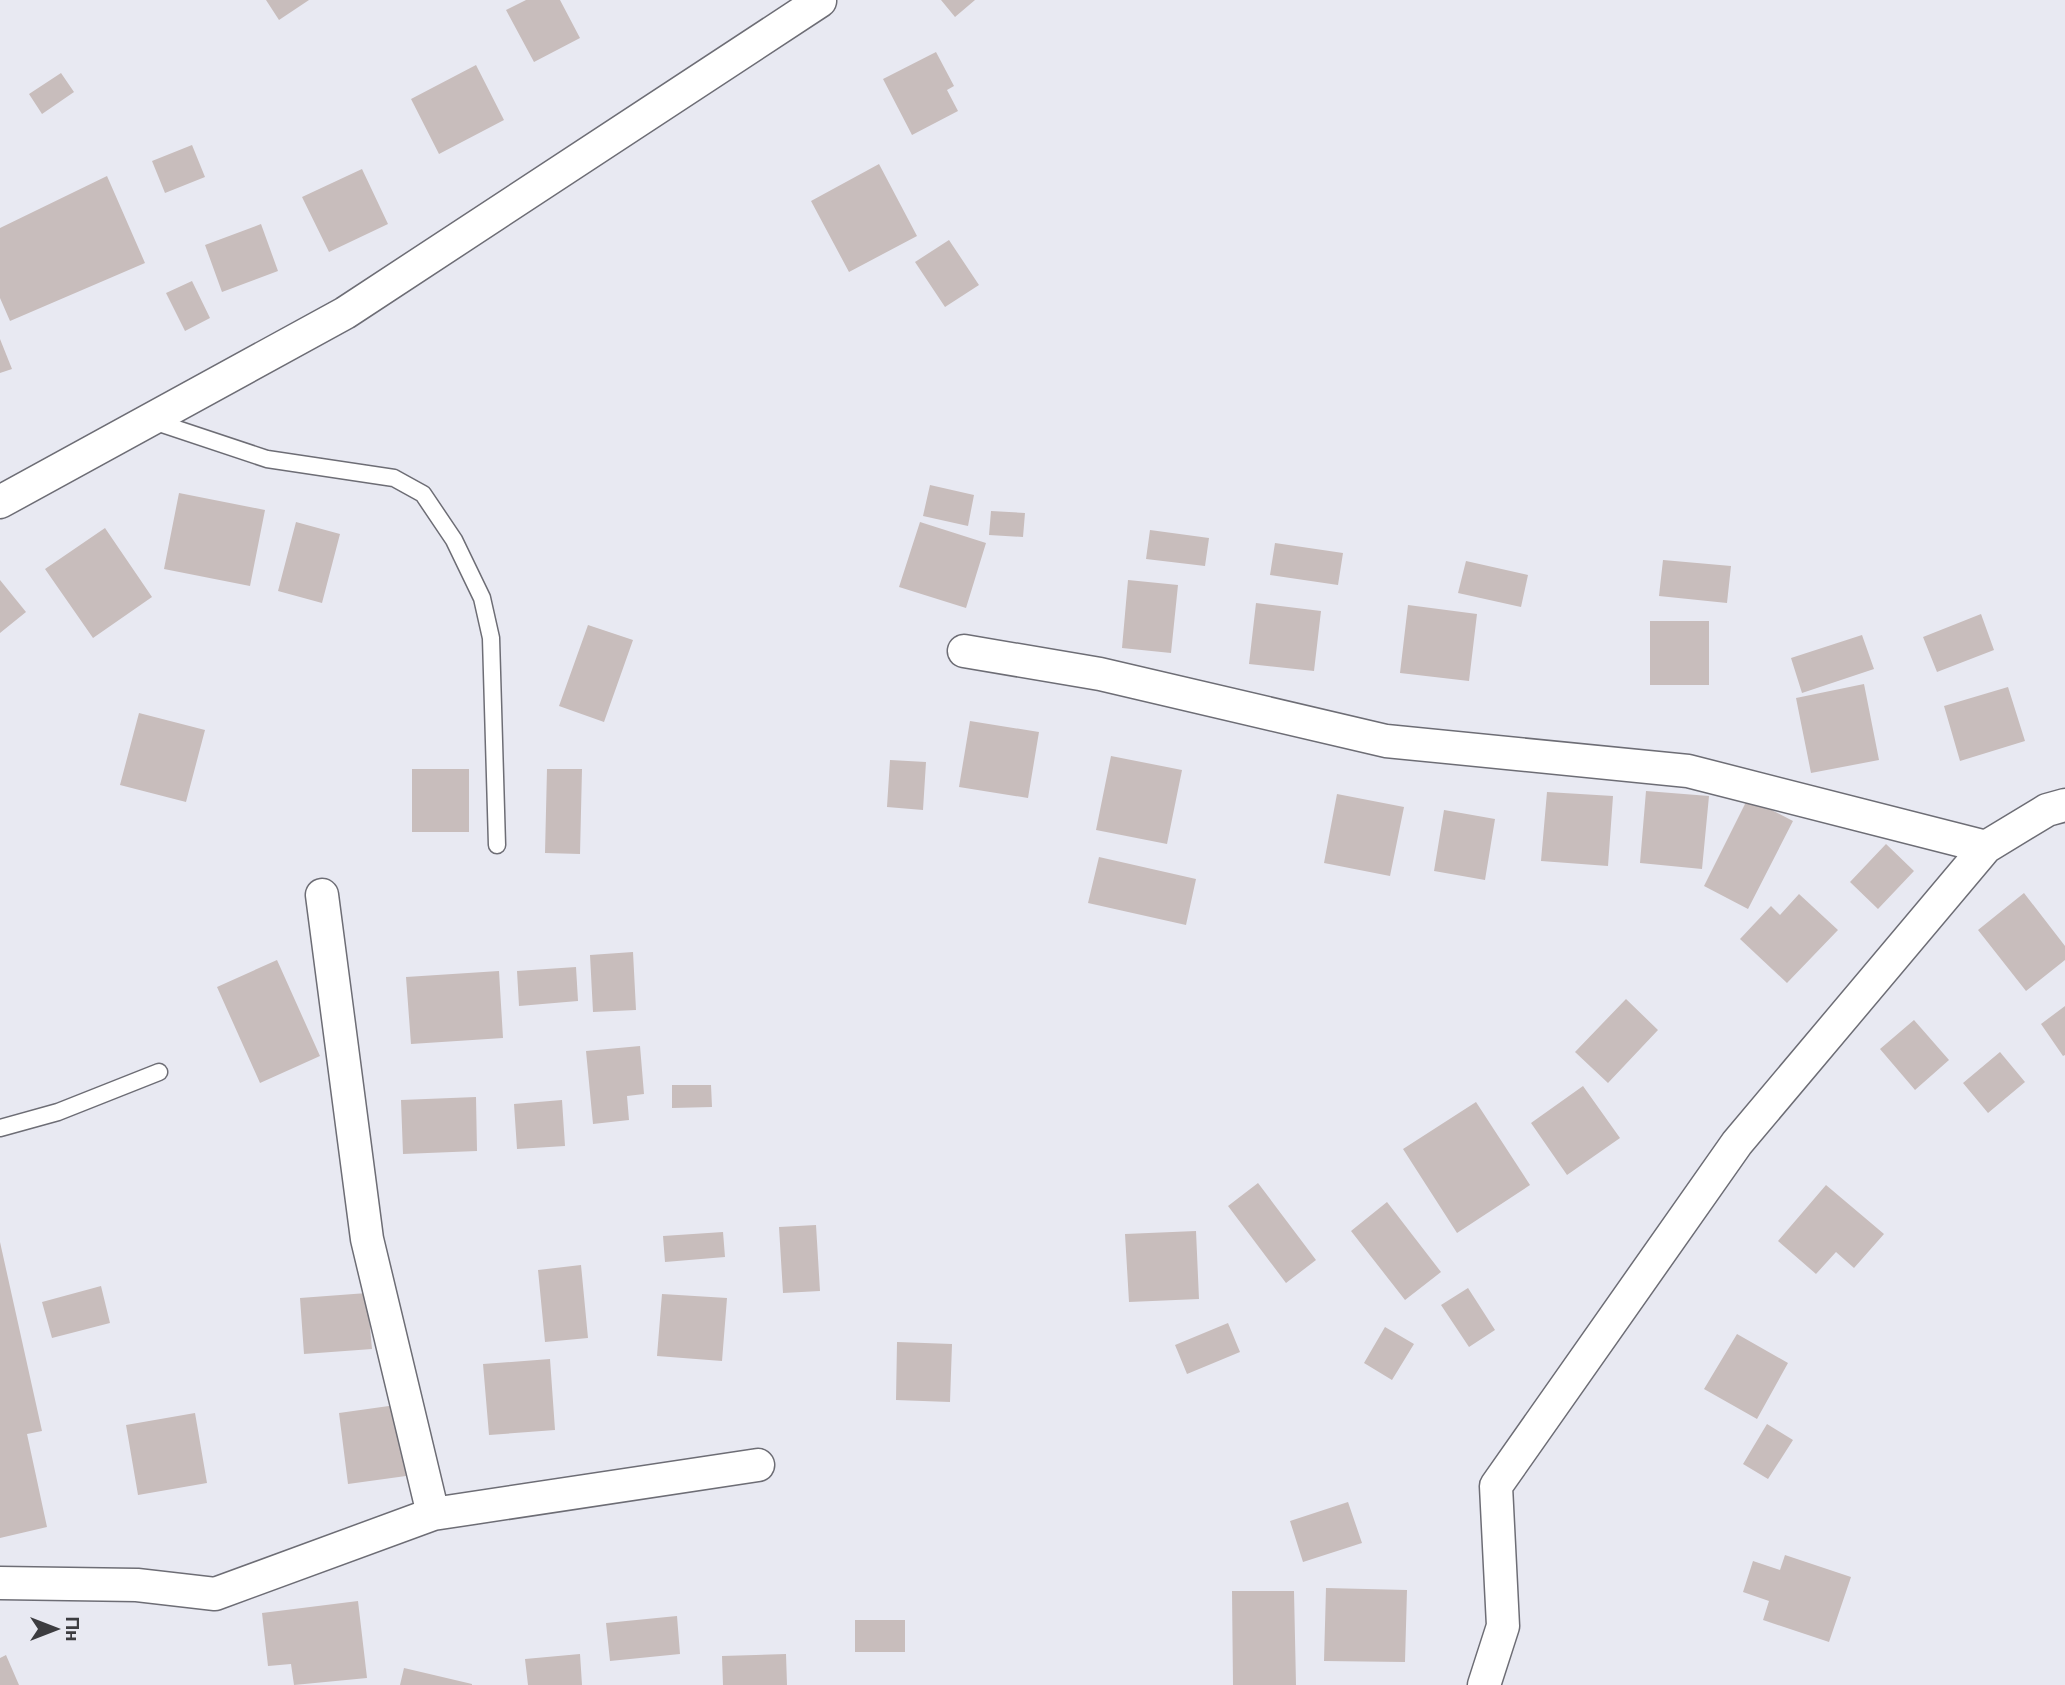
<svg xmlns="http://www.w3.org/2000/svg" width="2065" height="1685" viewBox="0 0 2065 1685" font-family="Barlow,sans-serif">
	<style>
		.building { fill: #c8bdbc }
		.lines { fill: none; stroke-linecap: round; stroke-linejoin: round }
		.lane-casing { stroke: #6d6d75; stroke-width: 19 }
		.street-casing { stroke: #6d6d75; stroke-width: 35 }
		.lane { stroke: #fff; stroke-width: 16 }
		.street { stroke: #fff; stroke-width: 32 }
	</style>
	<rect width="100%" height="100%" fill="#e8e9f2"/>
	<path class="building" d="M266 0H309L279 20Z
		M526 0H560L580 38 534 62 506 10Z
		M941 0H975L955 17Z
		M936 52 954 86 947 90 958 111 912 135 883 79Z
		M476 65 504 120 439 154 411 99Z
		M61 73 74 92 42 114 29 94Z
		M192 145 205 177 165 193 152 161Z
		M879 164 917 236 849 272 811 201Z
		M362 169 388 224 329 252 302 197Z
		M107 176 145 263 10 321 0 298V228Z
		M261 224 278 271 222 292 205 245Z
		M949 240 979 285 945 307 915 262Z
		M192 281 210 318 185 331 166 293Z
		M0 339 12 369 0 373Z
		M930 485 974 495 968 526 923 516Z
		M179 493 265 510 250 586 164 569Z
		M991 511 1025 513 1023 537 989 535Z
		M296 522 340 534 322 603 278 591Z
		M920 522 986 543 966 608 899 587Z
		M105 528 152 597 93 638 45 569Z
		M1150 530 1209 538 1205 566 1146 559Z
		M1275 543 1343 553 1338 585 1270 575Z
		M1663 560 1731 566 1727 603 1659 596Z
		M1466 561 1528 575 1521 607 1458 593Z
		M0 580 26 612 0 633Z
		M1128 580 1178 585 1171 653 1122 648Z
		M1256 603 1321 611 1314 671 1249 664Z
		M1408 605 1477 614 1469 681 1400 673Z
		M1981 614 1994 650 1937 672 1923 637Z
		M1650 621H1709V685H1650Z
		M588 625 633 640 604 722 559 706Z
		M1862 635 1874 669 1802 693 1791 658Z
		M1864 684 1879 760 1811 773 1796 698Z
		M2008 687 2025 741 1960 761 1944 706Z
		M139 713 205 730 186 802 120 785Z
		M970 721 1039 732 1028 798 959 787Z
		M1111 756 1182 770 1167 844 1096 830Z
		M890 760 926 762 923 810 887 807Z
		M412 769H469V832H412Z
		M547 769H582L580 854 545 853Z
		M1646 791 1709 796 1702 869 1640 863Z
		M1547 792 1613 796 1608 866 1541 861Z
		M1337 794 1404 807 1390 876 1324 863Z
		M1748 798 1793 821 1748 909 1704 886Z
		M1444 810 1495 819 1485 880 1434 871Z
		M1886 844 1914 871 1878 909 1850 882Z
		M1099 857 1196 879 1186 925 1088 903Z
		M2024 893 2065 946V960L2026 991 1978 930Z
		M1799 894 1838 930 1787 983 1740 939 1771 906 1780 915Z
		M633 952 636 1010 593 1012 590 955Z
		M277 960 320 1056 260 1083 217 987Z
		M576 967 578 1001 519 1006 517 971Z
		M499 971 503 1038 411 1044 406 977Z
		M1626 999 1658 1030 1608 1083 1575 1052Z
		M2065 1006V1055L2063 1056 2041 1024Z
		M1914 1020 1949 1060 1915 1090 1880 1049Z
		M640 1046 644 1094 627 1096 629 1120 593 1124 586 1051Z
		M2000 1052 2025 1082 1988 1113 1963 1083Z
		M672 1085H711L712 1107 672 1108Z
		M1583 1086 1620 1138 1567 1175 1531 1123Z
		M476 1097 477 1151 403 1154 401 1100Z
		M562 1100 565 1146 517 1149 514 1104Z
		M1476 1102 1530 1185 1457 1233 1403 1149Z
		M1258 1183 1316 1260 1286 1283 1228 1206Z
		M1826 1185 1884 1234 1854 1268 1836 1252 1816 1274 1778 1241Z
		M1387 1202 1441 1272 1405 1300 1351 1231Z
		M816 1225 820 1291 783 1293 779 1227Z
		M1196 1231 1199 1299 1129 1302 1125 1234Z
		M723 1232 725 1257 665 1262 663 1236Z
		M0 1242 42 1431 27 1434 47 1527 0 1538Z
		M581 1265 588 1338 545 1342 538 1270Z
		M101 1286 110 1323 52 1338 42 1302Z
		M1468 1288 1495 1330 1469 1347 1441 1305Z
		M367 1293 372 1349 304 1354 300 1298Z
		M662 1294 727 1298 722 1361 657 1356Z
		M1228 1323 1240 1352 1187 1374 1175 1345Z
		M1385 1327 1414 1344 1392 1380 1364 1363Z
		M1737 1334 1788 1363 1757 1419 1704 1389Z
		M897 1342 952 1344 950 1402 896 1400Z
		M550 1359 555 1430 489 1435 483 1364Z
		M396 1405 406 1476 348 1484 339 1413Z
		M195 1413 207 1483 138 1495 126 1425Z
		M1767 1424 1793 1440 1768 1479 1743 1464Z
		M1348 1502 1362 1543 1303 1562 1290 1521Z
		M1785 1555 1851 1577 1829 1642 1763 1620 1769 1601 1743 1592 1753 1561 1780 1570Z
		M1326 1588 1407 1590 1405 1662 1324 1661Z
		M1232 1591H1294L1296 1685H1233Z
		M358 1601 367 1678 294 1685 291 1664 268 1666 262 1613Z
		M677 1616 680 1654 610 1661 606 1623Z
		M855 1620H905V1652H855Z
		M580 1654 582 1685H528L525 1659Z
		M786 1654 787 1685H723L722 1656Z
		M6 1655 19 1685H0V1658Z
		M404 1668 472 1684V1685H400Z"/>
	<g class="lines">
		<g class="lane-casing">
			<path id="lane" d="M150 420 267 459 394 478 423 494 454 540 482 598 491 638 497 845
				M0 1128 58 1112 159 1072"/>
		</g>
		<g class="street-casing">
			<path id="street" d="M0 502 345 313 820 1
				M964 651 1100 674 1386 741 1688 771 1986 847
				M322 895 367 1239 433 1514
				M0 1583 137 1585 215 1594 433 1514 758 1465
				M1484 1685 1503 1626 1496 1486 1737 1143 1986 847 2047 810 2065 805"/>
		</g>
		<use href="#lane" class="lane"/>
		<use href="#street" class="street"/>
	</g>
	<g transform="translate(56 1629) rotate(90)" stroke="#e8e9f2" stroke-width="5" paint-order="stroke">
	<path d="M0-5L12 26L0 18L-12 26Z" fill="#3c3c40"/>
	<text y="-10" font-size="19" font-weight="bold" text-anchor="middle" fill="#3c3c40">Пн</text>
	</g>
</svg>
